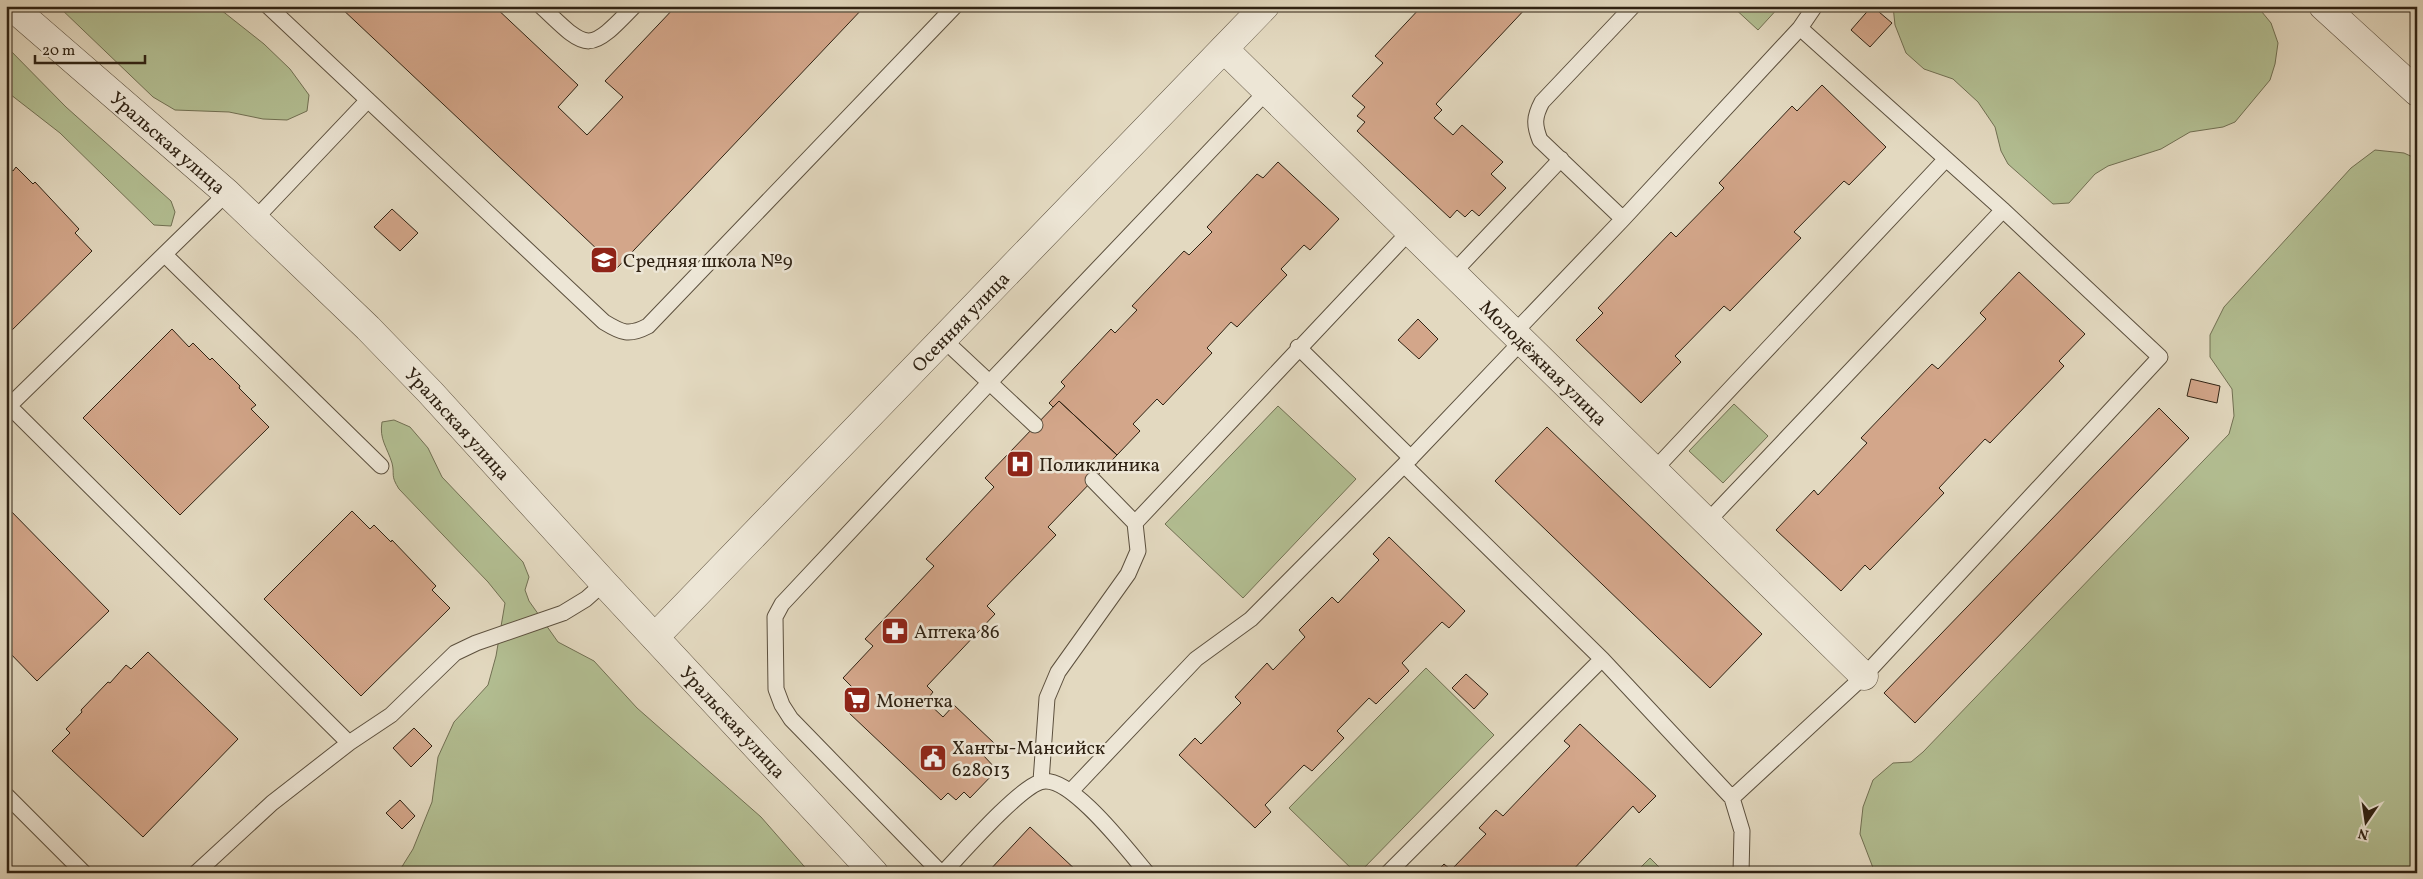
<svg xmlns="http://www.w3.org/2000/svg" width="2423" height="879" viewBox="0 0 2423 879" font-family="Vollkorn,serif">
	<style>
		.green { fill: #b3bf93; stroke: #717053 }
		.building { fill: #d3a68a; stroke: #2f2213 }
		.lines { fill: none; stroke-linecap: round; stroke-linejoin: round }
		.service-casing { stroke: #5c503e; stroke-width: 17 }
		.minor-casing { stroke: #5c503e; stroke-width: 29 }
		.service { stroke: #ede6d6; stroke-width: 15 }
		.minor { stroke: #ede6d6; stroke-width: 28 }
		.labels { text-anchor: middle; stroke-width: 5; stroke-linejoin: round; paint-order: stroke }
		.street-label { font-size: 19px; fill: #2f2213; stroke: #ede6d6 }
		.poi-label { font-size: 19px; fill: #2f2213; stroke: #ede6d6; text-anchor: start }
	</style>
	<rect width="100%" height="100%" fill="#e3d9c0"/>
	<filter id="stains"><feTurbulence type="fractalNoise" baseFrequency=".004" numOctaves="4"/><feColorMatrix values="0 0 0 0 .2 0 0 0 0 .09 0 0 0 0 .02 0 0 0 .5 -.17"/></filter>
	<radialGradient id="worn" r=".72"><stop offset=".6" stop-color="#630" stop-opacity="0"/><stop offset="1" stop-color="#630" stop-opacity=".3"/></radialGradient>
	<path class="green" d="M58 6H216L264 44 290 69 309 95 307 111 287 120 263 119 229 112 175 110 153 97Z
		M1732 6H1780L1758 30Z
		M1893 6H2257L2271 23 2278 43 2275 64 2270 80 2235 122 2223 127 2190 132 2161 149 2108 166 2095 174 2069 203 2053 204 2008 164 2001 151 1995 127 1978 102 1953 79 1924 69 1906 53 1895 25Z
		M6 46 66 107 171 201 175 212 171 226 154 225 60 133 6 91Z
		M2375 150 2404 153 2417 159V873H1875L1860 834 1863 807 1873 780 1893 763 1911 762 1923 752 2229 434 2234 416 2232 389 2210 357V335L2224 307 2351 168Z
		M1734 404 1768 436 1723 483 1689 451Z
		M1278 406 1356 479 1243 598 1165 524Z
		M394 420 410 427 428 448 442 477 523 562 529 577 525 590 529 601 558 642 594 661 637 708 761 817 810 873H398L413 849 432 802 438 757 454 722 488 685 496 656 505 603 488 582 399 489C390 475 395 475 392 463 387 447 379 439 382 422Z
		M1426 668 1494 735 1359 873H1356L1289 808Z
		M1650 858 1665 873H1635Z"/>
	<path class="building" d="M339 6H494L578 85 558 107 587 135 623 97 605 81 676 6H865L617 268Z
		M1422 6H1528L1436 104 1442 110 1434 118 1453 135 1462 125 1503 162 1491 174 1506 188 1479 216 1472 210 1465 217 1457 210 1450 218 1357 131 1365 122 1357 116 1365 107 1352 96 1383 63 1375 56Z
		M1872 6 1892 23 1870 47 1851 30Z
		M1822 85 1886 147 1849 185 1844 181 1794 232 1801 238 1730 311 1724 306 1675 356 1681 362 1641 403 1576 340 1603 313 1598 308 1671 232 1676 237 1724 188 1719 183 1792 106 1797 111Z
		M1278 162 1339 219 1310 250 1304 245 1281 269 1287 275 1237 327 1231 322 1207 348 1212 353 1163 405 1157 399 1133 424 1140 431 1117 455 1059 401 1053 407 1049 403 1065 386 1061 382 1111 329 1115 333 1137 310 1132 306 1184 251 1189 255 1212 232 1207 227 1257 174 1263 178Z
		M6 165 13 171 16 167 33 184 35 182 79 229 75 233 92 251 6 336Z
		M392 209 418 233 400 251 374 227Z
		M2019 272 2085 334 2059 361 2064 366 1990 443 1985 439 1939 488 1944 493 1870 570 1865 565 1841 591 1776 530 1814 490 1818 495 1867 443 1861 438 1932 364 1938 369 1986 319 1980 313Z
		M1418 319 1438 339 1419 359 1398 340Z
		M172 329 189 347 193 343 210 360 212 358 240 386 239 388 256 405 251 409 269 427 180 515 83 418Z
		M2191 379 2220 386 2217 403 2187 396Z
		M1059 401 1117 455 1048 527 1056 535 987 606 995 614 927 686 933 692 926 701 943 717 954 705 995 744 983 755 997 770 970 798 964 792 956 800 948 793 941 800 848 712 855 704 846 697 854 689 843 678 873 646 865 639 934 566 926 559 994 487 985 478Z
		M2159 408 2189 438 1915 723 1884 693Z
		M1547 427 1762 634 1710 688 1495 481Z
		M6 506 109 611 37 681 6 649Z
		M352 511 370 529 374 525 391 542 392 540 436 586 432 590 450 608 361 696 264 599Z
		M1389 537 1465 611 1449 628 1442 622 1402 663 1409 671 1376 704 1369 698 1337 731 1344 738 1312 771 1304 765 1265 805 1271 812 1255 828 1179 755 1195 738 1201 744 1241 703 1235 697 1267 663 1273 670 1305 637 1299 630 1332 597 1338 603 1379 560 1373 554Z
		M148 652 238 739 143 837 52 751 70 733 66 729 82 712 81 710 108 682 110 683 126 665 131 669Z
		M1466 674 1488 694 1474 709 1452 688Z
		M1580 724 1656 796 1639 813 1633 806 1570 873H1435L1444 864 1451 870 1486 834 1479 828 1496 810 1503 816 1570 746 1564 741Z
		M414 728 432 746 411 767 393 748Z
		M400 800 415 816 402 829 386 813Z
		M1030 827 1079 873H987Z"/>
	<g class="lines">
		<g class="service-casing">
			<path id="service" d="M268 6 604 322C622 333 629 336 648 326L955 6
				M541 6C588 51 588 54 634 6
				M1800 28 1815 6
				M255 219 368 100
				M1623 219 1540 140C1534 125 1534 117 1542 102L1633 6
				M165 255 381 466
				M1453 273 1561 159
				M1514 333 1623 219 1800 28 2003 210 2160 357 1864 676 1732 798 1742 831 1741 873
				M943 339 1035 425
				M1298 347 1411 458
				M6 403 349 743 272 803 196 873
				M9 406 227 193
				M1404 465 1602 659 1732 798
				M1654 470 1946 159
				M1093 480 1135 523
				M1708 521 2003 210
				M349 743 391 715 455 653 476 643 563 613 586 599 604 583
				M1041 781 1047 698 1058 672 1128 574 1138 551 1135 523 1410 231
				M1071 791 1196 659 1251 619 1404 465 1522 341
				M6 795 84 873
				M941 873 791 719 782 705 776 689 775 617 782 604 990 382 1267 91
				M943 873C963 852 1017 790 1040 782 1069 772 1129 852 1147 873
				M1388 873 1602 659"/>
		</g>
		<g class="minor-casing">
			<g id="minor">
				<path id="s1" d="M11 6 227 193 368 328 430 392 604 583 874 873"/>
				<path d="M2323 6 2417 92"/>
				<path id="s2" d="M1224 49 1864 676"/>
				<path id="s3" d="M655 637 1265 6"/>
			</g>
		</g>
		<use href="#service" class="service"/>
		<use href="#minor" class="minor"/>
	</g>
	<defs>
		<g id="school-square" transform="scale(1.4375)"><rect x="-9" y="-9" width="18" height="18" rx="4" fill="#8f2418" stroke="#ede6d6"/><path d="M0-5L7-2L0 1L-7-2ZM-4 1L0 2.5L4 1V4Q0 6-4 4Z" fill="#fff"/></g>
		<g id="hospital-square" transform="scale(1.4375)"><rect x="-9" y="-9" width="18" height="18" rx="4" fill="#8f2418" stroke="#ede6d6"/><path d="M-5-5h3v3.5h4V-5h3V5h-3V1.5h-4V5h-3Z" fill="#fff"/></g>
		<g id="pharmacy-square" transform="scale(1.4375)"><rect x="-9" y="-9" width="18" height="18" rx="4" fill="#8f2418" stroke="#ede6d6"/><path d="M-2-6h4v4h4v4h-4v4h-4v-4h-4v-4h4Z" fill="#fff"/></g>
		<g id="supermarket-square" transform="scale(1.4375)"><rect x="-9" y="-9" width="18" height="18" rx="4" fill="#8f2418" stroke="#ede6d6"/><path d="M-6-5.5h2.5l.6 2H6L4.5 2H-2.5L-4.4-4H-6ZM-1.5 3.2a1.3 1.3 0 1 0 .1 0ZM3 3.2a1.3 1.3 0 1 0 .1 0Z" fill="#fff"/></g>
		<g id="civic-square" transform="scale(1.4375)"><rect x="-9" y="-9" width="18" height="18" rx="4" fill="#8f2418" stroke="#ede6d6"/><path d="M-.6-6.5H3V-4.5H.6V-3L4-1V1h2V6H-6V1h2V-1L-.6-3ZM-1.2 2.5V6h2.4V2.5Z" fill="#fff"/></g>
	</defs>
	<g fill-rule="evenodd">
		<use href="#school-square" x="604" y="260"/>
		<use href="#hospital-square" x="1020" y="464"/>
		<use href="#pharmacy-square" x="895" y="631"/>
		<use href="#supermarket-square" x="857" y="700"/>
		<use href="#civic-square" x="933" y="758"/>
	</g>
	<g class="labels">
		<g class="street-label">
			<text dy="7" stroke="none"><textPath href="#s1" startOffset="208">Уральская улица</textPath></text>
			<text dy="7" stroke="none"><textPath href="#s3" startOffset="439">Осенняя улица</textPath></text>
			<text dy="7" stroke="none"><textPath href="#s2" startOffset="448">Молодёжная улица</textPath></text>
			<text dy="7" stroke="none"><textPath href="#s1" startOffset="612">Уральская улица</textPath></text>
			<text dy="7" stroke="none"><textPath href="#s1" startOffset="1018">Уральская улица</textPath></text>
		</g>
		<g class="poi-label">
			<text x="623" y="267">Средняя школа №9</text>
			<text x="1039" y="471">Поликлиника</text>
			<text x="914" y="638">Аптека 86</text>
			<text x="876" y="707">Монетка</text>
			<text x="952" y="754">Ханты-Мансийск<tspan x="952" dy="22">628013</tspan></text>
		</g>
	</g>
	<rect width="2423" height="879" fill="none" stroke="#e3d9c0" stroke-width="25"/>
	<rect x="8" y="8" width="2408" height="864" fill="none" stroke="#2f2213" stroke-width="2.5"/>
	<rect x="12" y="12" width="2398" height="854" fill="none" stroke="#2f2213"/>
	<g transform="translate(2366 822) rotate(193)" stroke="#ede6d6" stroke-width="4" paint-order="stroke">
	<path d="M0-4L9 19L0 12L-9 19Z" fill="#2f2213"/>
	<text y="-8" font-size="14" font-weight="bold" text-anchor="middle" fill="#2f2213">N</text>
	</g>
	<path d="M35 55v8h110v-8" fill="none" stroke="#2f2213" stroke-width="2.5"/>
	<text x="42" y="55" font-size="15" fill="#2f2213" stroke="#ede6d6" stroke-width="4" paint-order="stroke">20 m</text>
	<rect width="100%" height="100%" filter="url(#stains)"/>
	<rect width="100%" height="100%" fill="url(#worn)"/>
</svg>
